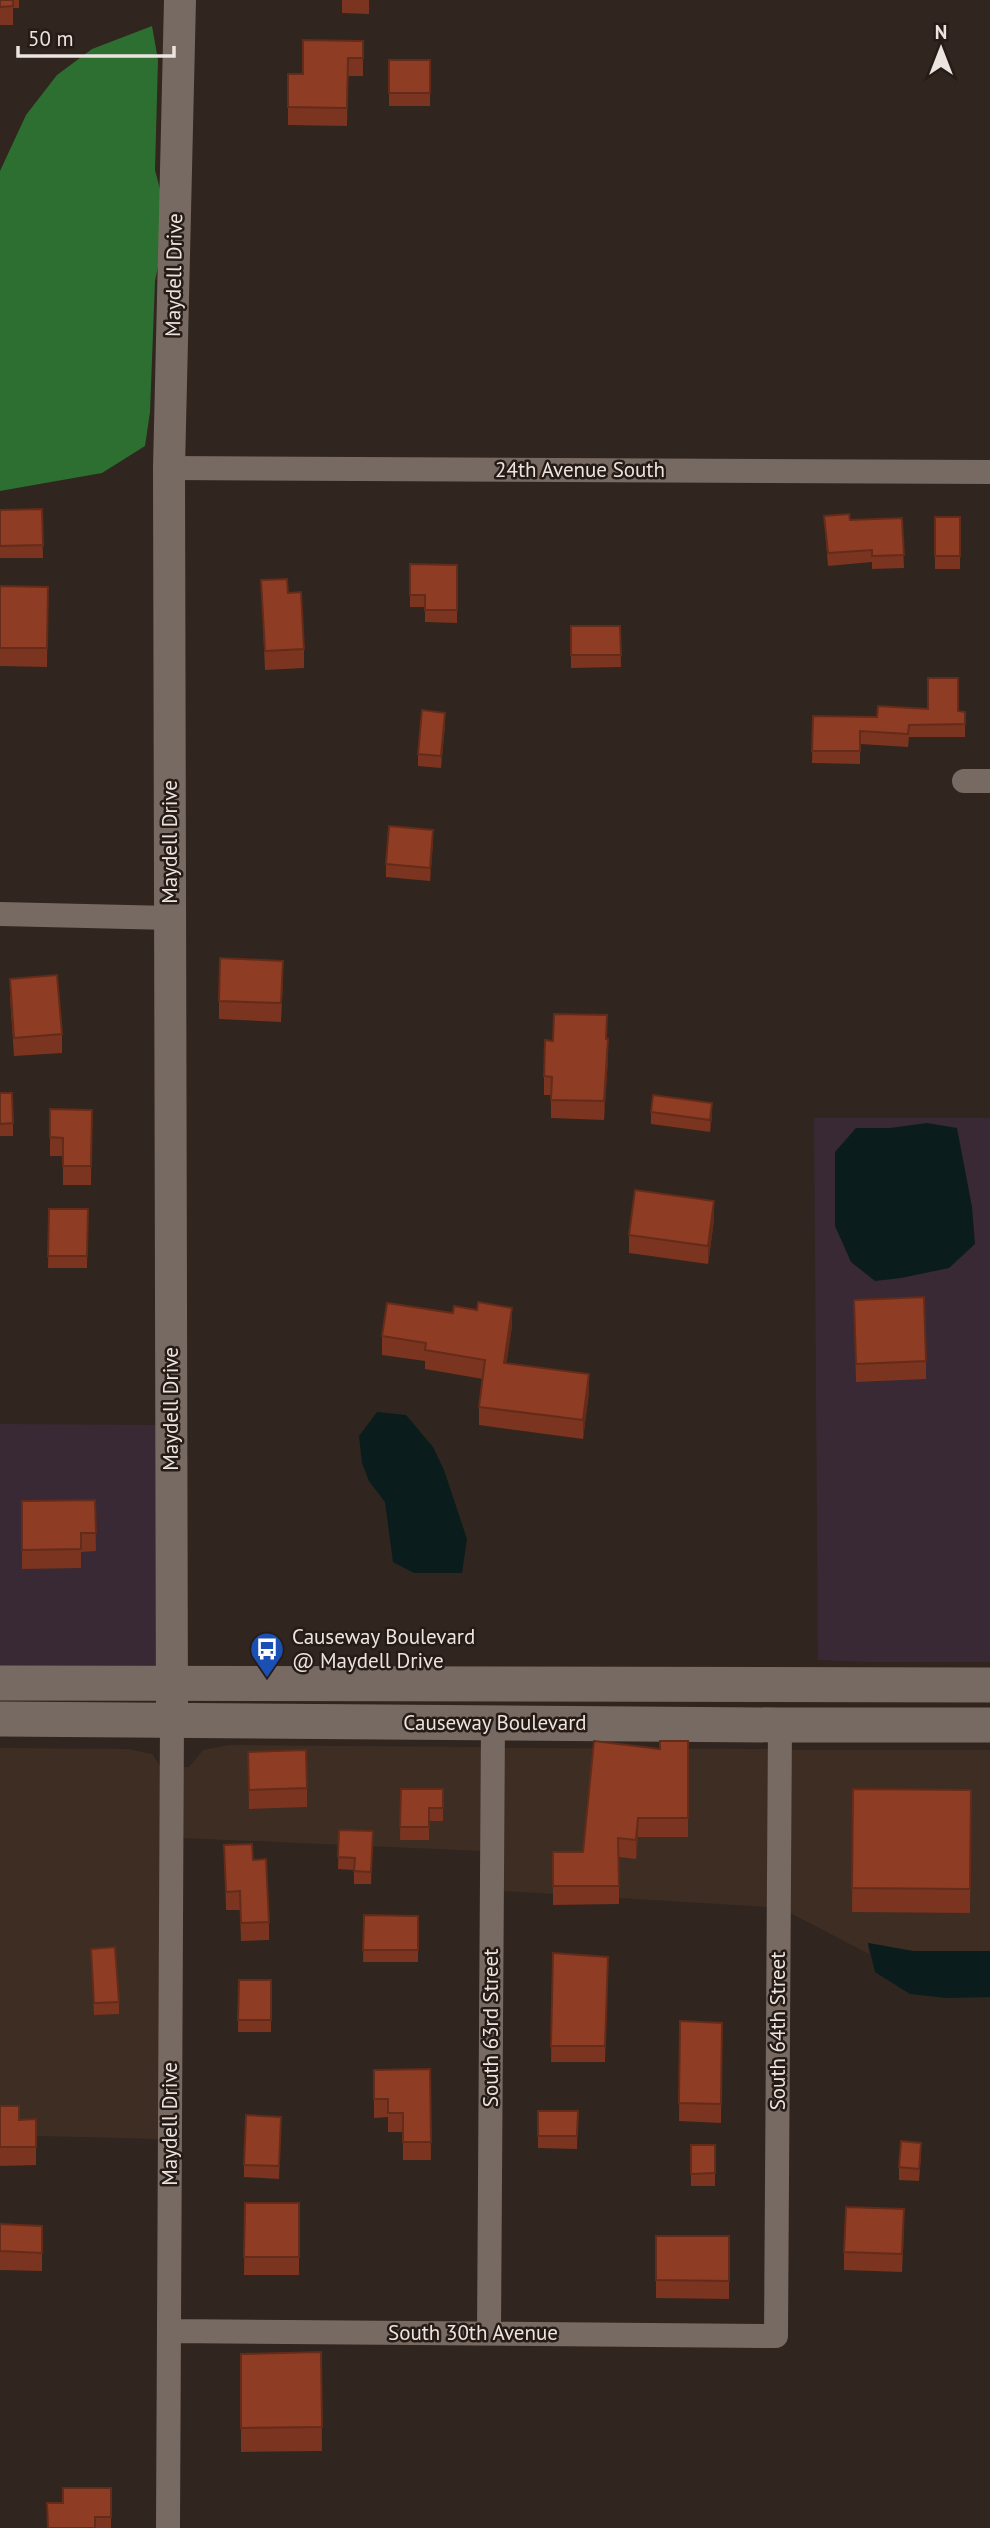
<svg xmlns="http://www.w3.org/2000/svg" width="990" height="2528" viewBox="0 0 990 2528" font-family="'PT Sans',sans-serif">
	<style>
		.built { fill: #3e2d23 }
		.industrial { fill: #392934 }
		.forest { fill: #2c6f31 }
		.water { fill: #0b1c1c }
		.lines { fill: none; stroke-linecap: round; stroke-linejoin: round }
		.minor { stroke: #776a62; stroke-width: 24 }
		.tertiary { stroke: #776a62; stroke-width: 32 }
		.secondary { stroke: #776a62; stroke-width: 35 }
		.wall { fill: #7a341f }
		.shaded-wall { fill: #632b19 }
		.building { fill: #8e3d24; stroke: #632b19; stroke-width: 2 }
		.labels { text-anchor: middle; stroke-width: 5; stroke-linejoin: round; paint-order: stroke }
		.street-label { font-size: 21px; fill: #ece4e0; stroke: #261b15 }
		.poi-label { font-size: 21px; fill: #ece4e0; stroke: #261b15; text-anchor: start }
	</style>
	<rect width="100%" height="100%" fill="#30251f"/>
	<path class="built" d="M229 1745 482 1747 481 1851 183 1838V1767H189L203 1750Z
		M0 1748 128 1749 152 1754 161 1767 159 2139 0 2135Z
		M504 1748 770 1749 768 1907 503 1891Z
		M791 1750H990V1951H913L868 1943 869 1954 790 1913Z"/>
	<path class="industrial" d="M814 1118H990V1662H868L818 1660Z
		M0 1424 166 1425V1699L0 1697Z"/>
	<path class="forest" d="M152 26 158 60 155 170 168 220 155 281 150 412 145 446 102 473 0 491V171L26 115 57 75 92 49Z"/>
	<path class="water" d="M927 1123 957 1128 972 1207 975 1244 949 1268 901 1278 875 1281 851 1262 835 1226V1152L856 1128H890Z
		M377 1412 406 1415 433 1447 444 1470 467 1539 462 1573H414L393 1562 385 1502 369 1481 362 1463 359 1436Z
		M868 1943 913 1951H990V1997L947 1998 910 1994 875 1972Z"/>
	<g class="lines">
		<path class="minor" d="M169 468 990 472
			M964 781H990
			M0 914 171 918
			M169 2331 776 2336 780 1725
			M489 2333 493 1723
			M168 2528 172 1720"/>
		<path class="tertiary" d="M172 1720 169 468 180 0"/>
		<path class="secondary" d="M0 1683 990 1685
			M0 1719 780 1725H990"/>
	</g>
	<path class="wall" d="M0 0H19V8H13V25H0Z
		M342 0H369V14L342 13Z
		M363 41V76H348L347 126 288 125V74H303Z
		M389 60H430V106H389Z
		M42 509 43 558H0V510Z
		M824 516 850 520 902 518 904 568 872 569V562L828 566Z
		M935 517H960V569H935Z
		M410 564 457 565V623L425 622V607H410Z
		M261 580 288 593 304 649V668L265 670Z
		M0 586 48 587 47 667 0 666Z
		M571 626H620L621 667 571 668Z
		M958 711 965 712V737H909L908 747 860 744V764L812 763 813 716 877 717Z
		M445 725 441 768 418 766V754Z
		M433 843 430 881 386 877V864Z
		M10 979 62 1034V1053L14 1056 10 998Z
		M283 979 281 1022 219 1019V1001Z
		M606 1039 608 1058 604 1120 551 1118V1095H544V1076Z
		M0 1093 13 1123V1136H0Z
		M50 1109 92 1110 91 1185H63V1156H50Z
		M651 1112 712 1116 710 1132 651 1124Z
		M49 1209H88L87 1268H48Z
		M714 1220 708 1264 629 1253V1235Z
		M854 1300 926 1361V1379L856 1382Z
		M512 1326 506 1363 589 1392 583 1439 479 1425V1407L483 1379 425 1369V1361L382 1355V1336Z
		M95 1500 96 1551 81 1552V1568L22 1569V1501Z
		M688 1741V1837H638L636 1859 619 1857V1904L553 1905V1852H583L660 1749Z
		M248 1752 307 1788V1807L249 1809Z
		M401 1789H443V1821H429V1840H400Z
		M853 1789 971 1790 970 1913 852 1912Z
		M339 1830 373 1831 371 1884H354V1870L338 1869Z
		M224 1845 253 1860 269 1922V1940L241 1941 240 1910H226Z
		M364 1915 418 1916V1962H363Z
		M91 1949 119 2002V2014L94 2015Z
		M553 1953 608 1957 605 2062H551Z
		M239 1980H271V2032H238Z
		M680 2021 722 2023 721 2123 679 2121Z
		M430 2069 431 2160H403V2132H388V2117L374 2118V2070Z
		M0 2106 19 2120 36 2119V2165L0 2166Z
		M538 2111H578L577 2149 538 2148Z
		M281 2117 279 2179 244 2177V2165Z
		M691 2145H715V2186H691Z
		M921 2156 919 2181 899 2180V2167Z
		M245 2203H299V2275H244Z
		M0 2224 42 2244V2271L0 2270Z
		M904 2228 902 2272 844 2270V2252Z
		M656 2236H729V2299L656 2298Z
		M321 2352 322 2451 241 2452V2354Z
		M111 2488V2528H47L63 2503Z"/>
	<path class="shaded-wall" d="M445 713V725L441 768V756Z
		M433 830V843L430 881V868Z
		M608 1039V1058L604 1120V1101Z
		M712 1103V1116L710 1132V1120Z
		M714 1201V1220L708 1264V1246Z
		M512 1308V1326L504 1381V1363Z
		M589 1374V1392L583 1439V1420Z
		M638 1818V1837L636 1859V1840Z"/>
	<path class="building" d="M0 0H13V6L0 7Z
		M303 40 363 41V58H348L347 108 288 107V74H303Z
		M389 60H430V93H389Z
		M42 509 43 545 0 546V510Z
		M849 514 850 520 902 518 904 555 872 556V550L828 553 824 516Z
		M935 517H960V556H935Z
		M410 564 457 565V610H425V595H410Z
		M287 579 288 593 301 592 304 649 265 651 261 580Z
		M0 586 48 587 47 648H0Z
		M571 626H620L621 655H571Z
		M928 678H958V711L965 712V724L909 725 908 734 860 731V751H812L813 716 877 717 878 706 928 709Z
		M422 710 445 713 441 756 418 754Z
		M389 826 433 830 430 868 386 864Z
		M220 958 283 961 281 1003 219 1001Z
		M57 975 62 1034 14 1038 10 979Z
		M554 1014 607 1015 606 1039H608L604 1101 551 1100 552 1077 544 1076 545 1040 553 1041Z
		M0 1093H12L13 1123 0 1124Z
		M653 1095 712 1103 710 1120 651 1112Z
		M50 1109 92 1110 91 1166H63V1138L50 1137Z
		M635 1190 714 1201 708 1246 629 1235Z
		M49 1209H88L87 1256H48Z
		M924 1297 926 1361 856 1364 854 1300Z
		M478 1302 512 1308 504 1363 589 1374 583 1420 479 1407 485 1360 425 1350 426 1343 382 1336 387 1303 453 1313 454 1306 477 1310Z
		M95 1500 96 1533H81V1549L22 1550V1501Z
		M594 1741 660 1749V1741H688V1818H638L636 1840 618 1838 619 1886H553V1852H583Z
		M306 1750 307 1788 249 1790 248 1752Z
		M401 1789H443V1808H429V1827H400Z
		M853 1789 971 1790 970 1889 852 1888Z
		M339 1830 373 1831 371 1872 354 1871 355 1858 338 1857Z
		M252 1844 253 1860 266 1859 269 1922 241 1923 240 1891 226 1892 224 1845Z
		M364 1915 418 1916V1950H363Z
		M115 1947 119 2002 94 2003 91 1949Z
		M553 1953 608 1957 605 2046H551Z
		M239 1980H271V2020H238Z
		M680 2021 722 2023 721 2104 679 2103Z
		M430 2069 431 2142H403V2113H388V2099H374V2070Z
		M0 2106H19V2120L36 2119V2147H0Z
		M538 2111H578L577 2136H538Z
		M246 2115 281 2117 279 2166 244 2165Z
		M901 2141 921 2143 919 2169 899 2167Z
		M691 2145H715V2173L691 2174Z
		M245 2203H299V2257H244Z
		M846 2207 904 2209 902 2254 844 2252Z
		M0 2224 42 2226V2253L0 2251Z
		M656 2236H729V2281L656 2280Z
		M321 2352 322 2427 241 2428V2354Z
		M63 2488H111V2517H95V2528H48L47 2503H63Z"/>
	<defs>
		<g id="bus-pin" transform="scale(1.75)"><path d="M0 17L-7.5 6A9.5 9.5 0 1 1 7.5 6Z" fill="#1a4fb4" stroke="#261b15"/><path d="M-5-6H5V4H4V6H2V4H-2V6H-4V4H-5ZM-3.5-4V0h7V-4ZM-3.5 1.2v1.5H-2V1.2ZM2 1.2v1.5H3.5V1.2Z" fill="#fff"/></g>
	</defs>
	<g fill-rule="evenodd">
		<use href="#bus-pin" x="267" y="1649"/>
	</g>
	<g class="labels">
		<g class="street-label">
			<text transform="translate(174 275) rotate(-89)" y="7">Maydell Drive</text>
			<text x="580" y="477">24th Avenue South</text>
			<text transform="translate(170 842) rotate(-90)" y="7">Maydell Drive</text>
			<text transform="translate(171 1409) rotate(-90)" y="7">Maydell Drive</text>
			<text x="495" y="1730">Causeway Boulevard</text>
			<text transform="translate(491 2028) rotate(-90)" y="7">South 63rd Street</text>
			<text transform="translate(778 2031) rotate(-90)" y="7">South 64th Street</text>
			<text transform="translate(170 2124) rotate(-90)" y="7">Maydell Drive</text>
			<text x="473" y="2340">South 30th Avenue</text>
		</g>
		<g class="poi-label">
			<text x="292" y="1644">Causeway Boulevard<tspan x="292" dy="24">@ Maydell Drive</tspan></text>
		</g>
	</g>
	<g transform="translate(941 49)" stroke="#261b15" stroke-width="5" paint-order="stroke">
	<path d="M0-5L12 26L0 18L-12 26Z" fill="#ece4e0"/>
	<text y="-10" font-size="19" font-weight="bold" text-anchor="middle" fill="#ece4e0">N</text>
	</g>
	<path d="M18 46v10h156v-10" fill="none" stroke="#ece4e0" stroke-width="3.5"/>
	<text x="28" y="46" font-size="21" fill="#ece4e0" stroke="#261b15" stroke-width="5" paint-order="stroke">50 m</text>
</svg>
